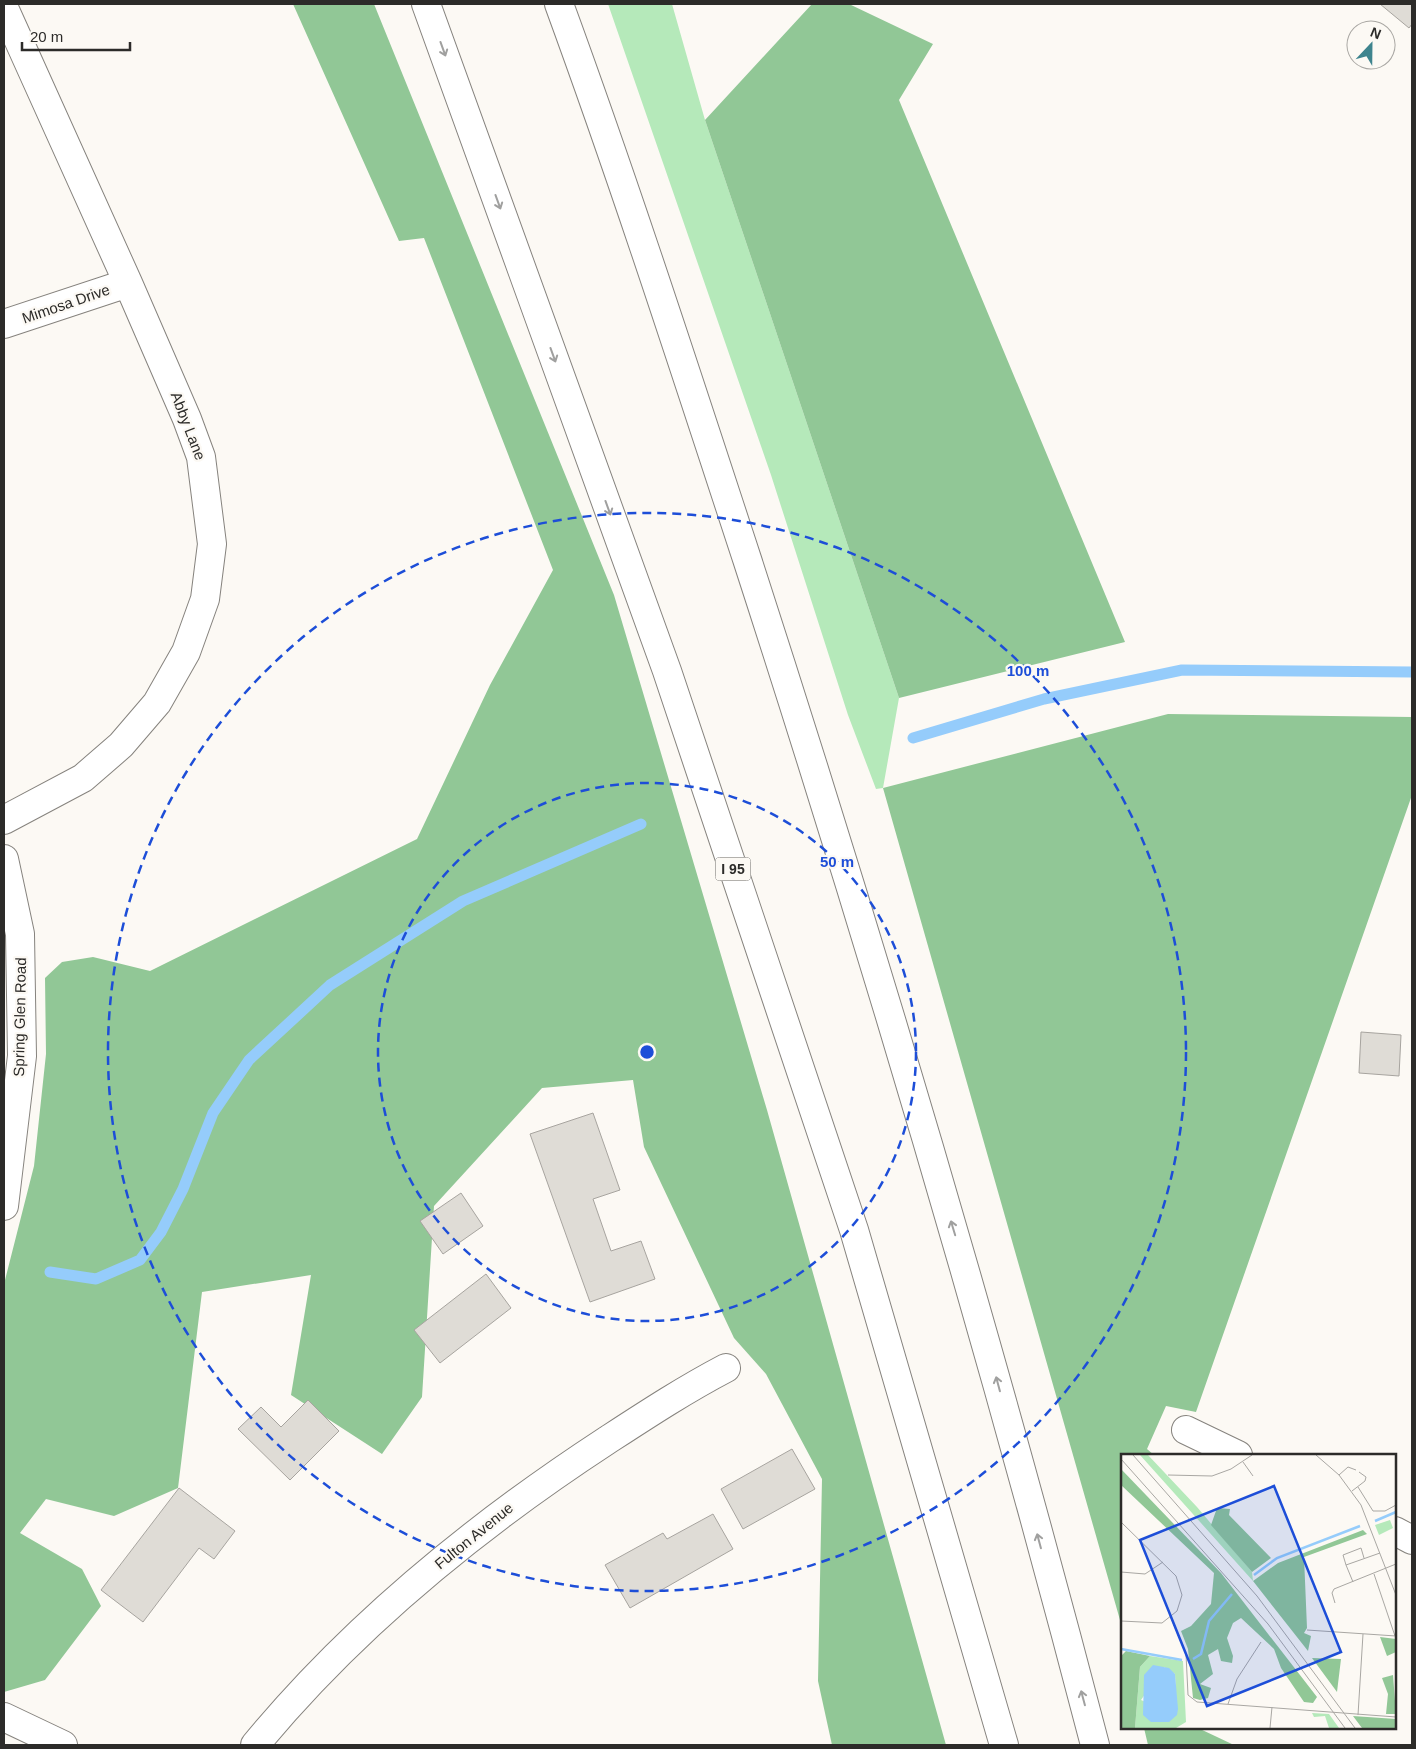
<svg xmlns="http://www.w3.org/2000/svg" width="1416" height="1749" viewBox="0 0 1416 1749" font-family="Arial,sans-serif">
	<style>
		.green { fill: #b5e9ba }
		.forest { fill: #91c796 }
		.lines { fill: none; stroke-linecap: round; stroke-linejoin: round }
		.stream { stroke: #95ccfb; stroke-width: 11 }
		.building { fill: #dfdcd6; stroke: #a7a49f }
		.minor-casing { stroke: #86837e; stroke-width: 30 }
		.highway-casing { stroke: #86837e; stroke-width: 30 }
		.minor { stroke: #fff; stroke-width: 28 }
		.highway { stroke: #fff; stroke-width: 28 }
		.oneway { stroke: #a0a09f }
		.ring { fill: none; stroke: #1d4ed8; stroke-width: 2.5; stroke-dasharray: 9 6 }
		.labels { text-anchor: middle; stroke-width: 4.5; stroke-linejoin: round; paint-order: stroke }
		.shield { fill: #fcf9f4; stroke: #6a6966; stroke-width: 1 }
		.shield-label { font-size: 14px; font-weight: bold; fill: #2c2b29 }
		.street-label { font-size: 15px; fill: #2c2b29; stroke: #fcf9f4 }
		.inset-river { fill: none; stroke: #95ccfb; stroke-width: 2.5 }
		.inset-road { fill: none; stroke: #a9a7a3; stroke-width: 1 }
		.view { fill: #1d4ed8; fill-opacity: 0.15; stroke: #1d4ed8; stroke-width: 2.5 }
		.inset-edge { fill: none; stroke: #2c2b29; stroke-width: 2.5 }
		.centre { fill: #1d4ed8; stroke: #fcf9f4; stroke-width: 2.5 }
		.ring-label { font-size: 15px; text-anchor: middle; font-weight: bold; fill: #1d4ed8; stroke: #fcf9f4; stroke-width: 4.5; stroke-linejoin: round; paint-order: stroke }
	</style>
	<rect width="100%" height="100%" fill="#fcf9f4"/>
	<path class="green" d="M608 4H672L705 120 899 698 883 788 876 789 848 715 771 475Z"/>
	<path class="forest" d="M293 4H374L614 595 767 1110 946 1745H832L818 1681 822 1479 766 1374 734 1338 644 1147 633 1080 542 1088 434 1206 422 1397 382 1454 291 1395 311 1275 202 1292 178 1488 114 1516 46 1499 20 1533 82 1569 101 1606 45 1680 4 1692V1284L34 1166 46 1054 45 978 62 962 93 957 150 971 417 839 490 685 553 570 424 238 399 241Z
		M812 4H849L933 44 899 100 1125 642 899 698 705 120Z
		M1168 714 1412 717V795L1196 1412 1166 1406 1147 1449 1154 1455H1122V1617L1120 1620 883 788Z
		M1144 1728H1198L1234 1745H1148Z"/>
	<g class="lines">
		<path class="stream" d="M913 738 1044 699 1182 670 1412 672
			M50 1272 96 1279 140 1260 161 1232 183 1189 213 1113 249 1060 330 985 463 901 641 824"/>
	</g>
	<path class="building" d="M1380 4H1412V24L1409 28Z
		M1361 1032 1401 1035 1399 1076 1359 1073Z
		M593 1113 620 1190 593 1199 611 1251 641 1241 655 1279 590 1302 530 1134Z
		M461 1193 483 1226 443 1254 420 1221Z
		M486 1274 511 1308 440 1363 414 1330Z
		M308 1400 339 1431 290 1480 238 1429 261 1407 281 1427Z
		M792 1449 815 1489 743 1529 721 1489Z
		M179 1488 235 1531 214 1559 199 1548 143 1622 101 1590Z
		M713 1514 733 1549 630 1608 605 1565 663 1533 667 1539Z"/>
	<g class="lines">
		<g class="minor-casing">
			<path id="minor" d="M4 8 128 283 187 419 201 457 212 544 205 599 186 652 157 703 121 745 83 778 4 820
				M4 324 128 283
				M4 859 20 934 22 1056 4 1206
				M1186 1430 1238 1455
				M1395 1531 1412 1540
				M4 1717 63 1745
				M255 1745C354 1625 476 1526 606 1441 646 1415 684 1390 726 1368"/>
		</g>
		<g class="highway-casing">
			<path id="highway" d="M426 4 667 671 854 1230 1004 1745
				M559 4C626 187 686 373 747 559 874 951 991 1346 1095 1745"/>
		</g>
		<use href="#minor" class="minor"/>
		<use href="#highway" class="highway"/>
	</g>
	<defs><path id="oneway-shaft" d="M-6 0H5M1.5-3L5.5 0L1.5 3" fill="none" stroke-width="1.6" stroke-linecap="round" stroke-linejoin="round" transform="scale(1.25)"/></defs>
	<g class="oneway">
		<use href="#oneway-shaft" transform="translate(443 49) rotate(70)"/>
		<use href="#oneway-shaft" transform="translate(498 202) rotate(70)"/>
		<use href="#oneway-shaft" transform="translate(553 355) rotate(70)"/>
		<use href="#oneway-shaft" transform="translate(608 508) rotate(70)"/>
		<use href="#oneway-shaft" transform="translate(953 1228) rotate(-107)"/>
		<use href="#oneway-shaft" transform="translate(998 1384) rotate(-105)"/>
		<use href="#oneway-shaft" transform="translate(1039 1541) rotate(-105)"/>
		<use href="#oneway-shaft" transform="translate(1083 1698) rotate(-105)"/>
	</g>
	<g class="ring">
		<circle cx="647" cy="1052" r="269"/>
		<circle cx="647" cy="1052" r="539"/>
	</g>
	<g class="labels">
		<rect class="shield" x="715.5" y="857.5" width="35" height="23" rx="4"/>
		<g class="shield-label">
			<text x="733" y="874">I 95</text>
		</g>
		<g class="street-label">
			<text transform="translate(66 304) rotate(-19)" y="5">Mimosa Drive</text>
			<text transform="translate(188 426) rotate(69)" y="5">Abby Lane</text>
			<text transform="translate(20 1017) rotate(-89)" y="5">Spring Glen Road</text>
			<text transform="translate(474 1536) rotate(-39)" y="5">Fulton Avenue</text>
		</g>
	</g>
	<g transform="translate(1121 1454)">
		<rect width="275" height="275" fill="#fcf9f4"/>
		<path d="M19 1H27L76 53 131 118 132 127ZM269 66 272 74 258 81 254 71ZM29 202 62 207 65 268 55 274H14L19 213ZM43 213 54 220 56 261 20 246ZM191 259 208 260 218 274H208L204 262 193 263Z" fill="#b5e9ba" fill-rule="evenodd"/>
		<path d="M0 15 100 119 196 243 192 249 183 248 160 214 153 195 120 164 112 169 106 184 112 202 111 209 100 207 97 195 87 201 92 220 79 230 90 234 87 244 79 246 72 244 67 195 60 177 70 172 90 150 93 119 0 31ZM96 54 109 55 108 61 150 104 131 118 90 71ZM242 76 246 80 183 103 186 174 183 179 190 182 187 197 132 127 157 109ZM259 183 275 185V198L266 202ZM5 197 29 202 19 213 14 274H0V202ZM191 204 220 205 216 238ZM272 221 275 260H265L267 240 261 224ZM232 262 275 265V274H241Z" fill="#91c796"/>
		<path d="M32 211 48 214 54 220 57 255 56 261 48 268H30L22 261 23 221Z" fill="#95ccfb"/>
		<path class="inset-river" d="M254 67 275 58M133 121 156 104 239 72M0 195 61 206M72 205 80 200 88 167 111 140"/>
		<path class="inset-road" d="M12 1 136 142 234 274M195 1 218 21 240 51 275 141M0 5 147 170 224 274M122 8 132 22M47 21 91 22 110 15 131 1M218 21 227 13 235 16M237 33 252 57H264L275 51M231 37 244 27 245 23 238 18M0 68 55 122 61 141 56 157 41 169 0 167M225 111 222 101 240 94 243 104M0 118 24 120 42 108M253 120 274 182M232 128 225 111 259 99M214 149 211 139 213 135 275 110M50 164 65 200 67 241 76 248 275 263M186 176 275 182M107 250 116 225 140 188M237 261 242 180M149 274 151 253"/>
		<path class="view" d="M153 32 220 198 86 252 19 86Z"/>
		<rect width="275" height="275" class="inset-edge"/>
	</g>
	<circle cx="647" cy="1052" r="8" class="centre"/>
	<g class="ring-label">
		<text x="1028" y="676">100 m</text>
		<text x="837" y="867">50 m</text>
	</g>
	<rect width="1416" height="1749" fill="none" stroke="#2c2b29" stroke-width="10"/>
	<g transform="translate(1371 45) rotate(22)"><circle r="24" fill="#fcf9f4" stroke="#a9a7a3"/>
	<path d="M0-4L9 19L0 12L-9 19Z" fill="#3e848e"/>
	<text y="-8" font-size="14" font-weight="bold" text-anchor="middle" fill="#2c2b29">N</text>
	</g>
	<path d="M22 42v8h108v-8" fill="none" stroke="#2c2b29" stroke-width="2.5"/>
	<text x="30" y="42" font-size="15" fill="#2c2b29" stroke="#fcf9f4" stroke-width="4" paint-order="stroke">20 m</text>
</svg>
